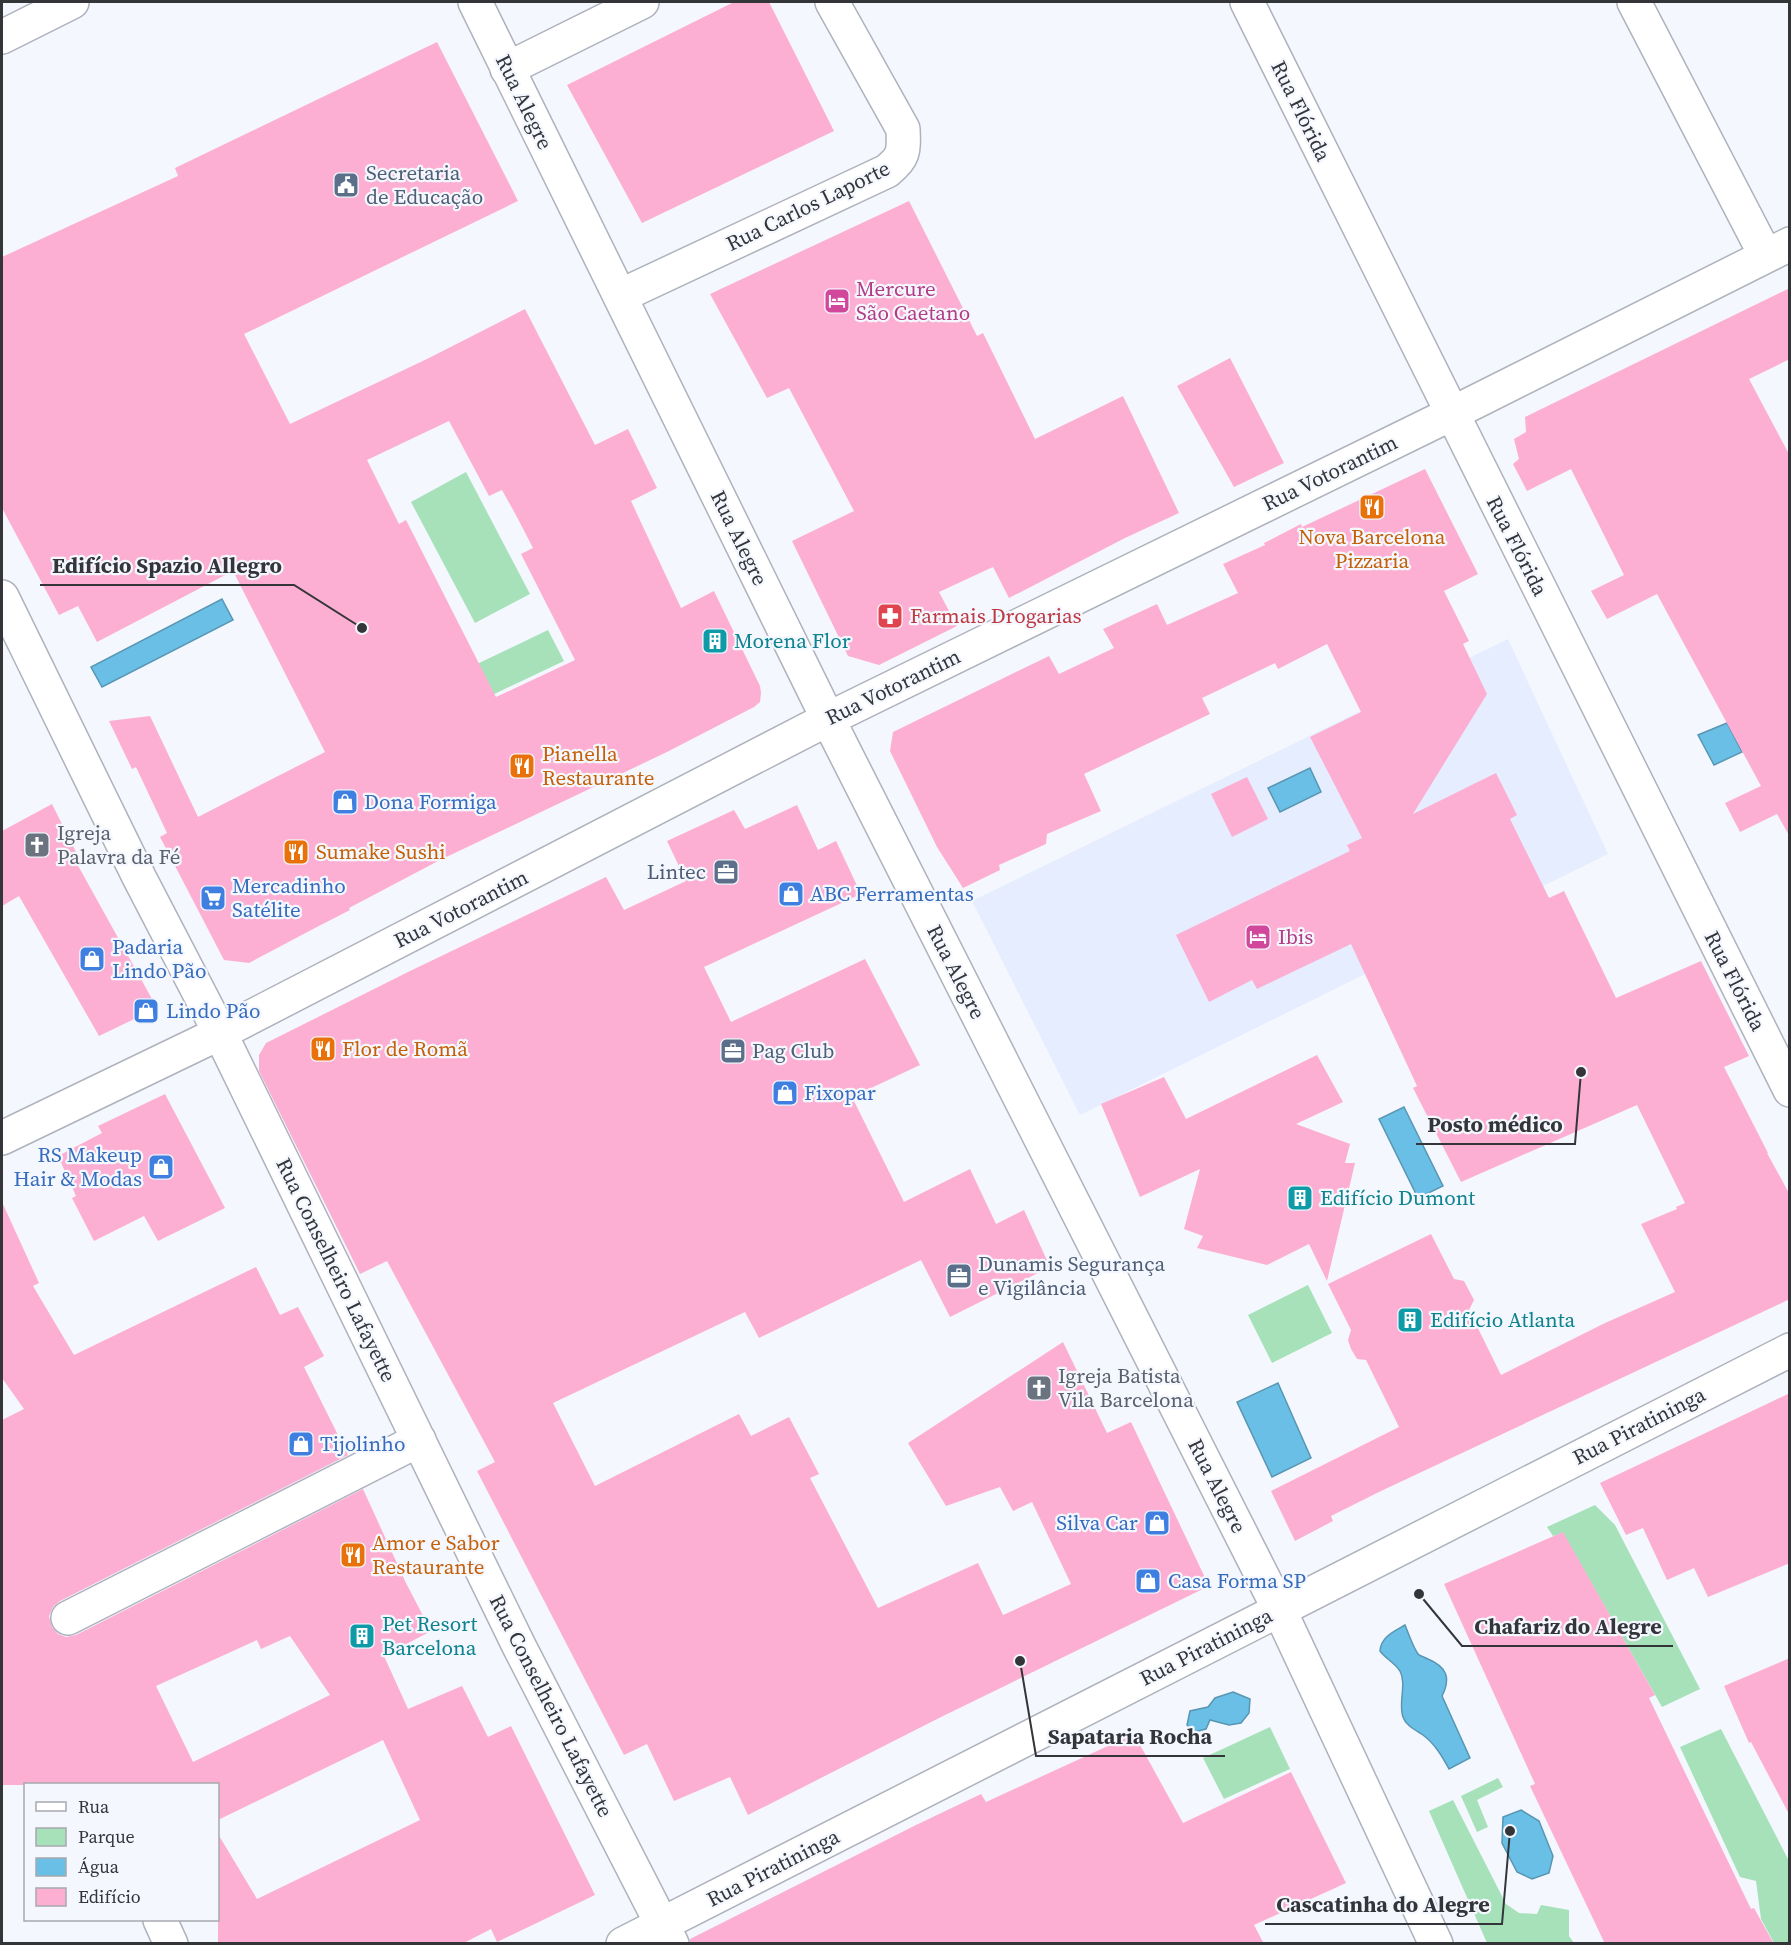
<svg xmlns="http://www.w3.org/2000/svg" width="1791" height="1945" viewBox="0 0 1791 1945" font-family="'Source Serif 4',serif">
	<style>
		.built { fill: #e6edff }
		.green { fill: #a6e1ba }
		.water { fill: #69bfe6; stroke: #5996b2; stroke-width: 1.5 }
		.building { fill: #fcafd2; fill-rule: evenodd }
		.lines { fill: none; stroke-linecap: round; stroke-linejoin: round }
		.street-casing { stroke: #aeb2bc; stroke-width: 36 }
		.secondary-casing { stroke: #aeb2bc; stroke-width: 36 }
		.primary-casing { stroke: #aeb2bc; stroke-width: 36 }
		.street { stroke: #fff; stroke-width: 33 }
		.secondary { stroke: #fff; stroke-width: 33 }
		.primary { stroke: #fff; stroke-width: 33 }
		.labels { text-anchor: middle; stroke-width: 4.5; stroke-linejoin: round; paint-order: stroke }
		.street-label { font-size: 21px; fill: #333539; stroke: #f4f7fe }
		.service-label { font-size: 21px; fill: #4e5e75; stroke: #f4f7fe; text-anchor: start }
		.hotel-label { font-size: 21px; fill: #b23c85; stroke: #f4f7fe; text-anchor: start }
		.food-label { font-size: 21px; fill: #c56008; stroke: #f4f7fe; text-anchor: start }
		.health-label { font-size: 21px; fill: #be3a42; stroke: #f4f7fe; text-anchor: start }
		.culture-label { font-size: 21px; fill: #0d838f; stroke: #f4f7fe; text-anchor: start }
		.shop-label { font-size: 21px; fill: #366cbe; stroke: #f4f7fe; text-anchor: start }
		.worship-label { font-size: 21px; fill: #5b616d; stroke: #f4f7fe; text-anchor: start }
		.leader { fill: none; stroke: #333539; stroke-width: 2 }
		.callout-dot { fill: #333539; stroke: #f4f7fe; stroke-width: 2 }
		.callout-label { font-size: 22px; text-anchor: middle; font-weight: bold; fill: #333539; stroke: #f4f7fe; stroke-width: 4.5; stroke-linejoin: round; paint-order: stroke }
	</style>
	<rect width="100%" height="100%" fill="#f4f7fe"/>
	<path class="built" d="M1508 639 1608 854 1080 1115 972 901Z"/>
	<path class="green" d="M466 472 530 594 475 623 411 502Z
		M548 630 564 661 467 707 452 676Z
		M1308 1285 1332 1333 1272 1363 1248 1315Z
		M1595 1505 1615 1525 1700 1689 1662 1707 1563 1533 1553 1536 1547 1527Z
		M1270 1727 1290 1769 1224 1799 1203 1758Z
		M1721 1729 1789 1861V1943H1774L1761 1919 1756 1881 1740 1877 1680 1747Z
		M1498 1778 1503 1787 1477 1800 1488 1827 1477 1832 1461 1796Z
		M1453 1800 1506 1904 1519 1913 1537 1914 1541 1905 1569 1910V1936L1574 1943H1487L1429 1811Z"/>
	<path class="water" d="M222 599 233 620 102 687 91 667Z
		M1727 723 1742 752 1714 765 1698 735Z
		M1310 768 1321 792 1280 812 1268 788Z
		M1404 1107 1443 1186 1418 1198 1379 1119Z
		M1278 1383 1311 1458 1272 1477 1237 1402Z
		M1405 1625C1408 1632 1414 1650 1419 1655 1421 1656 1426 1658 1428 1659 1447 1667 1451 1678 1442 1696L1470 1758 1449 1769C1442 1756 1435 1744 1423 1735 1416 1730 1406 1726 1403 1717 1398 1703 1407 1684 1400 1671 1395 1663 1386 1659 1380 1651 1381 1637 1393 1632 1405 1625Z
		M1233 1692 1250 1699 1249 1713 1241 1723 1229 1725 1210 1720 1206 1729 1194 1732 1187 1725 1190 1711 1208 1707 1215 1698Z
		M1521 1810 1539 1821 1553 1856 1549 1873 1532 1879 1517 1872 1502 1843 1503 1817Z"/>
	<path class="building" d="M734 2H769L834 131 642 223 567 85Z
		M437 42 518 201 244 334 290 424 429 358 525 309 595 445 628 429 657 488 631 501 681 608 714 591 760 686 761 693 760 702 754 707 667 752 440 860 349 908 350 910 315 928 249 963 224 960 160 837 167 833 136 767 132 769 109 721 150 716 198 817 325 752 233 571 97 642 78 606 59 615 2 508V257L178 176 175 168ZM449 421 489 496 502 490 517 517 533 548 521 554 575 660 496 697 406 520 399 524 367 460Z
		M909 201 977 336 983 333 1035 439 1123 396 1179 513 1125 538 1009 598 993 567 939 592 957 626 879 665 848 656 792 541 854 511 789 388 767 398 710 294Z
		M1790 288V359L1749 379 1790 456V837L1777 814 1740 832 1725 803 1761 786 1657 594 1607 619 1591 591 1624 575 1571 469 1527 491 1513 464 1519 459 1514 439 1526 432 1525 417Z
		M1230 358 1284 463 1234 487 1177 386Z
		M1425 469 1478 574 1444 591 1469 641 1463 644 1487 694 1413 814 1496 773 1517 815 1510 819 1549 898 1564 891 1616 998 1701 961 1749 1056 1724 1067 1768 1153H1767L1790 1195V1299L1381 1491 1331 1516 1333 1521 1295 1541 1271 1491 1399 1427 1366 1360 1357 1359 1351 1349 1348 1340 1351 1330 1328 1284 1431 1234 1454 1279 1464 1281 1474 1300 1469 1310 1501 1375 1605 1323 1675 1292 1641 1224 1677 1209 1676 1207 1685 1203 1637 1105 1461 1182 1413 1088 1417 1086 1351 944 1257 989 1252 980 1209 1002 1176 935 1350 851 1347 845 1362 838 1310 737 1361 712 1327 644 1278 669 1275 663 1202 698 1210 714 1084 774 1101 811 1047 834 1046 844 999 865 1000 870 963 888 937 847 890 751 893 732 1049 656 1059 674 1114 648 1103 629 1157 604 1167 625 1238 593 1223 564 1265 545 1264 543 1301 524 1302 527Z
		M1247 777 1268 819 1232 837 1211 794Z
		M52 804 80 860 76 862 157 1008 99 1036 19 896 2 906V831Z
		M797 805 818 850 836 841 861 894 704 967 731 1022 865 959 920 1065 852 1097 904 1202 970 1169 996 1224 1024 1210 1050 1267 950 1317 921 1260 759 1338 745 1312 553 1403 595 1486 739 1414 751 1436 789 1417 819 1474 810 1478 878 1608 978 1563 1003 1615 1071 1584 1032 1502 1013 1511 1000 1487 946 1506 908 1443 1063 1342 1107 1433 1131 1422 1209 1586 939 1718 748 1815 730 1777 674 1801 647 1744 624 1755 477 1471 495 1462 387 1261 360 1274 259 1071V1055L266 1043 408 972 606 877 624 910 686 881 667 841 734 810 745 829Z
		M1317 1055 1343 1102 1296 1124 1350 1144 1345 1163H1355L1327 1281 1309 1244 1267 1265 1197 1248 1203 1236 1184 1229 1200 1169 1140 1197 1101 1104 1164 1077 1186 1119Z
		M165 1094 225 1208 158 1241 144 1216 94 1241 72 1198 76 1196 58 1156 102 1133 98 1126Z
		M2 1202 39 1283 33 1286 74 1355 256 1267 280 1315 298 1307 324 1356 304 1367 348 1455 60 1601 53 1607 49 1616 52 1627 58 1634 66 1637 76 1635 363 1489 406 1583 431 1631 384 1656 408 1709 462 1686 488 1737 511 1726 595 1895 497 1942 491 1929 462 1944H218V1834L257 1899 420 1820 383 1740 218 1820V1785H2V1420L24 1409 2 1378ZM290 1636 330 1695 193 1762 156 1686 257 1640 261 1649Z
		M1790 1393V1563L1708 1597 1694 1568 1667 1580 1643 1528 1626 1535 1600 1483Z
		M1563 1532 1655 1695 1649 1698 1751 1909 1754 1908 1774 1944H1605L1530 1786 1535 1784 1444 1584Z
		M1790 1658V1816L1751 1742 1749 1743 1724 1686Z
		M1134 1734 1183 1823 1291 1772 1346 1883 1254 1925 1264 1944H690V1939L916 1825 981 1794 986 1802Z"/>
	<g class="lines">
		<g class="street-casing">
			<path id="street" d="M1634 2 1766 256
				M2 37 72 2
				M507 69 642 2
				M620 296 887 171C904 157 904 152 903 129L832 2
				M2 597 139 877 220 1033 519 1646 672 1944
				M2 1138 220 1033 828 719 1451 414 1790 244
				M68 1618 419 1440
				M160 1920 171 1944"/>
		</g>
		<g class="secondary-casing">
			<path id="secondary" d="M1247 2 1790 1090
				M623 1944 1790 1350"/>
		</g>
		<g class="primary-casing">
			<path id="primary" d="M475 2 828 719 1279 1609 1436 1944"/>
		</g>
		<use href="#street" class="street"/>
		<use href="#secondary" class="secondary"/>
		<use href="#primary" class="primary"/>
	</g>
	<defs>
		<g id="civic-square" transform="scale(1.35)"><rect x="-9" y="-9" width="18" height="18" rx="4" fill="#5c6f8a" stroke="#f4f7fe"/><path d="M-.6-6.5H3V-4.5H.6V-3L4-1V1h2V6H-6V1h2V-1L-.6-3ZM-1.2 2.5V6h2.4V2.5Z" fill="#fff"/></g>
		<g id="hotel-square" transform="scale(1.35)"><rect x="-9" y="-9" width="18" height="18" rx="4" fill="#d1479c" stroke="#f4f7fe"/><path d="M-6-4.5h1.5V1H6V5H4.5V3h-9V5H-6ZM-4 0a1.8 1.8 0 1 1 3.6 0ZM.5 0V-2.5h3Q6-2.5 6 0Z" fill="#fff"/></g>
		<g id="restaurant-square" transform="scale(1.35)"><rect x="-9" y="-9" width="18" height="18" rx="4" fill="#e8710a" stroke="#f4f7fe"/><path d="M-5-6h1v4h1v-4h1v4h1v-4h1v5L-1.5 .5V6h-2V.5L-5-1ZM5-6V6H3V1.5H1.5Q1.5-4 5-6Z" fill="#fff"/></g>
		<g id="pharmacy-square" transform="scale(1.35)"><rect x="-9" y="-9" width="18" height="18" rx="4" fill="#e0444e" stroke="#f4f7fe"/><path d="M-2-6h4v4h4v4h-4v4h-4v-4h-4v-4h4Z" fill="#fff"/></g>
		<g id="building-square" transform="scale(1.35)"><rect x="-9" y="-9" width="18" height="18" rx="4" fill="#0f9aa8" stroke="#f4f7fe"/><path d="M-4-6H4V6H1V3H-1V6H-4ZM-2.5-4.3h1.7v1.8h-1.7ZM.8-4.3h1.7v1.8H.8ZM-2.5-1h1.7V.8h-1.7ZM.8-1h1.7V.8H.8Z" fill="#fff"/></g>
		<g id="shop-square" transform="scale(1.35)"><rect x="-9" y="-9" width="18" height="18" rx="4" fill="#3f7fe0" stroke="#f4f7fe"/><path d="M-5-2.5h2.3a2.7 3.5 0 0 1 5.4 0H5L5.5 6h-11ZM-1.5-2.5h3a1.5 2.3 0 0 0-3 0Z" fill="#fff"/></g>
		<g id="church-square" transform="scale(1.35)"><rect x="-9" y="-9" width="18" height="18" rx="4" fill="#6b7280" stroke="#f4f7fe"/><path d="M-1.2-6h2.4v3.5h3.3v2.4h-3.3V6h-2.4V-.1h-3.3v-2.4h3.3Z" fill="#fff"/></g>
		<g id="office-square" transform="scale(1.35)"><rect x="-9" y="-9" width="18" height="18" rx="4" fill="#5c6f8a" stroke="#f4f7fe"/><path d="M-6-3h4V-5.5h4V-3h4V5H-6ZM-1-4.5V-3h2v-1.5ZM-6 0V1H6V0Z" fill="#fff"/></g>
		<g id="supermarket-square" transform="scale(1.35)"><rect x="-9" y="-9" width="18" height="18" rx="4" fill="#3f7fe0" stroke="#f4f7fe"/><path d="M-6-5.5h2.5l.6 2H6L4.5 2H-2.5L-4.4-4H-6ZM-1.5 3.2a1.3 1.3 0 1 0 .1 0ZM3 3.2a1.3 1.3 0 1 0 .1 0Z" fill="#fff"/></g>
	</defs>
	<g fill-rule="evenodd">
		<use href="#civic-square" x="346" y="185"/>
		<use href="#hotel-square" x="837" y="301"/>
		<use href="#restaurant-square" x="1372" y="507"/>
		<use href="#pharmacy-square" x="890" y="616"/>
		<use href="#building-square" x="715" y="641"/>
		<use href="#restaurant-square" x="522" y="766"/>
		<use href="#shop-square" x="345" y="802"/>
		<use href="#church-square" x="37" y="845"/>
		<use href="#restaurant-square" x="296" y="852"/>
		<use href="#office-square" x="726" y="872"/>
		<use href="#shop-square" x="791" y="894"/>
		<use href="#supermarket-square" x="213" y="898"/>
		<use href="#hotel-square" x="1258" y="937"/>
		<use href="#shop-square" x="92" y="959"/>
		<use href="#shop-square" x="146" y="1011"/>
		<use href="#restaurant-square" x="323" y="1049"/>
		<use href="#office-square" x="733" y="1051"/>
		<use href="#shop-square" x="785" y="1093"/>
		<use href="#shop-square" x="161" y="1167"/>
		<use href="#building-square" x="1300" y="1198"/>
		<use href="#office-square" x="959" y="1276"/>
		<use href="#building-square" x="1410" y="1320"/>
		<use href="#church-square" x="1039" y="1388"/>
		<use href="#shop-square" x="301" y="1444"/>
		<use href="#shop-square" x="1157" y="1523"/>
		<use href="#restaurant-square" x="353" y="1555"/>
		<use href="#shop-square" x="1148" y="1581"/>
		<use href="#building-square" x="362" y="1636"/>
	</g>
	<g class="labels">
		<g class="street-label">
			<text transform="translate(524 102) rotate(64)" y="7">Rua Alegre</text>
			<text transform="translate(1301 111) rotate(64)" y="7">Rua Flórida</text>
			<text transform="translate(808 206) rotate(-26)" y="7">Rua Carlos Laporte</text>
			<text transform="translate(1330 473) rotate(-26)" y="7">Rua Votorantim</text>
			<text transform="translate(739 538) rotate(64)" y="7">Rua Alegre</text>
			<text transform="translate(1517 546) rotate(63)" y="7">Rua Flórida</text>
			<text transform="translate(893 687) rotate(-26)" y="7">Rua Votorantim</text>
			<text transform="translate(461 909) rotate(-27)" y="7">Rua Votorantim</text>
			<text transform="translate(956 972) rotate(63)" y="7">Rua Alegre</text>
			<text transform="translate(1735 981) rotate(63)" y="7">Rua Flórida</text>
			<text transform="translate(336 1270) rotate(64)" y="7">Rua Conselheiro Lafayette</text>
			<text transform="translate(1639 1426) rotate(-27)" y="7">Rua Piratininga</text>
			<text transform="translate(1217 1486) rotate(63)" y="7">Rua Alegre</text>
			<text transform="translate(1206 1647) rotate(-27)" y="7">Rua Piratininga</text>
			<text transform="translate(551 1706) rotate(63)" y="7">Rua Conselheiro Lafayette</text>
			<text transform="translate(773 1868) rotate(-27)" y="7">Rua Piratininga</text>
		</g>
		<g class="service-label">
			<text x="366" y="180">Secretaria<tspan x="366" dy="24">de Educação</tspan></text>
			<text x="706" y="879" text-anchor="end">Lintec</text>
			<text x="752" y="1058">Pag Club</text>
			<text x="978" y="1271">Dunamis Segurança<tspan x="978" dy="24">e Vigilância</tspan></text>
		</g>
		<g class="hotel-label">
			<text x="856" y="296">Mercure<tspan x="856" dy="24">São Caetano</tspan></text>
			<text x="1278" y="944">Ibis</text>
		</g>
		<g class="food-label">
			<text x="1372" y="544" text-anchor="middle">Nova Barcelona<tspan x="1372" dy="24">Pizzaria</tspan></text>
			<text x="542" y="761">Pianella<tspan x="542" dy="24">Restaurante</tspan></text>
			<text x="316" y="859">Sumake Sushi</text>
			<text x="342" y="1056">Flor de Romã</text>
			<text x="372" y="1550">Amor e Sabor<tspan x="372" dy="24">Restaurante</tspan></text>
		</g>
		<g class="health-label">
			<text x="910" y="623">Farmais Drogarias</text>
		</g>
		<g class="culture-label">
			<text x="734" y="648">Morena Flor</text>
			<text x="1320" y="1205">Edifício Dumont</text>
			<text x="1430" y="1327">Edifício Atlanta</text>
			<text x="382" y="1631">Pet Resort<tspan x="382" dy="24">Barcelona</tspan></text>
		</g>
		<g class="shop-label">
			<text x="364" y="809">Dona Formiga</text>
			<text x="232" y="893">Mercadinho<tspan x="232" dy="24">Satélite</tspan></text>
			<text x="810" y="901">ABC Ferramentas</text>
			<text x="112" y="954">Padaria<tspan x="112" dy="24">Lindo Pão</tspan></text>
			<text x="166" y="1018">Lindo Pão</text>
			<text x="804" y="1100">Fixopar</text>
			<text x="142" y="1162" text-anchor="end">RS Makeup<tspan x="142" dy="24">Hair &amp; Modas</tspan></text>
			<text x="320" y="1451">Tijolinho</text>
			<text x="1138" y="1530" text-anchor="end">Silva Car</text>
			<text x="1168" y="1588">Casa Forma SP</text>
		</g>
		<g class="worship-label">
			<text x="57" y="840">Igreja<tspan x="57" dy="24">Palavra da Fé</tspan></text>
			<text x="1058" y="1383">Igreja Batista<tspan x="1058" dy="24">Vila Barcelona</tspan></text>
		</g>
	</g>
	<path class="leader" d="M362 628L294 585H40M1581 1072L1575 1144H1416M1419 1594L1462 1646H1673M1020 1661L1036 1756H1225M1510 1831L1502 1924H1265"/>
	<g class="callout-dot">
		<circle cx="362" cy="628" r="6"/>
		<circle cx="1581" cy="1072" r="6"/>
		<circle cx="1419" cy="1594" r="6"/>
		<circle cx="1020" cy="1661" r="6"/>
		<circle cx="1510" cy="1831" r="6"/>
	</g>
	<g class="callout-label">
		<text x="167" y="573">Edifício Spazio Allegro</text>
		<text x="1495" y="1132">Posto médico</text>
		<text x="1568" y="1634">Chafariz do Alegre</text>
		<text x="1130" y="1744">Sapataria Rocha</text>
		<text x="1383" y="1912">Cascatinha do Alegre</text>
	</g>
	<rect width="1791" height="1945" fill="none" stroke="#333539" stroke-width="6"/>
	<rect x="24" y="1783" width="195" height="138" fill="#f4f7fe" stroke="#a7a9af" stroke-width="1.5"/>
	<rect x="36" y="1802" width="30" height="9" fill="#ffffff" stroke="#a7a9af" stroke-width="1.5"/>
	<text x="78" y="1813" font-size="18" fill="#333539">Rua</text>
	<rect x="36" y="1828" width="30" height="18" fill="#a6e1ba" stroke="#a7a9af" stroke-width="1.5"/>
	<text x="78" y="1843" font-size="18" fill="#333539">Parque</text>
	<rect x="36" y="1858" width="30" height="18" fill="#69bfe6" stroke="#a7a9af" stroke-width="1.5"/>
	<text x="78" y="1873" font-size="18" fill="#333539">Água</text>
	<rect x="36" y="1888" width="30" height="18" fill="#fcafd2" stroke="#a7a9af" stroke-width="1.5"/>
	<text x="78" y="1903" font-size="18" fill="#333539">Edifício</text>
</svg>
